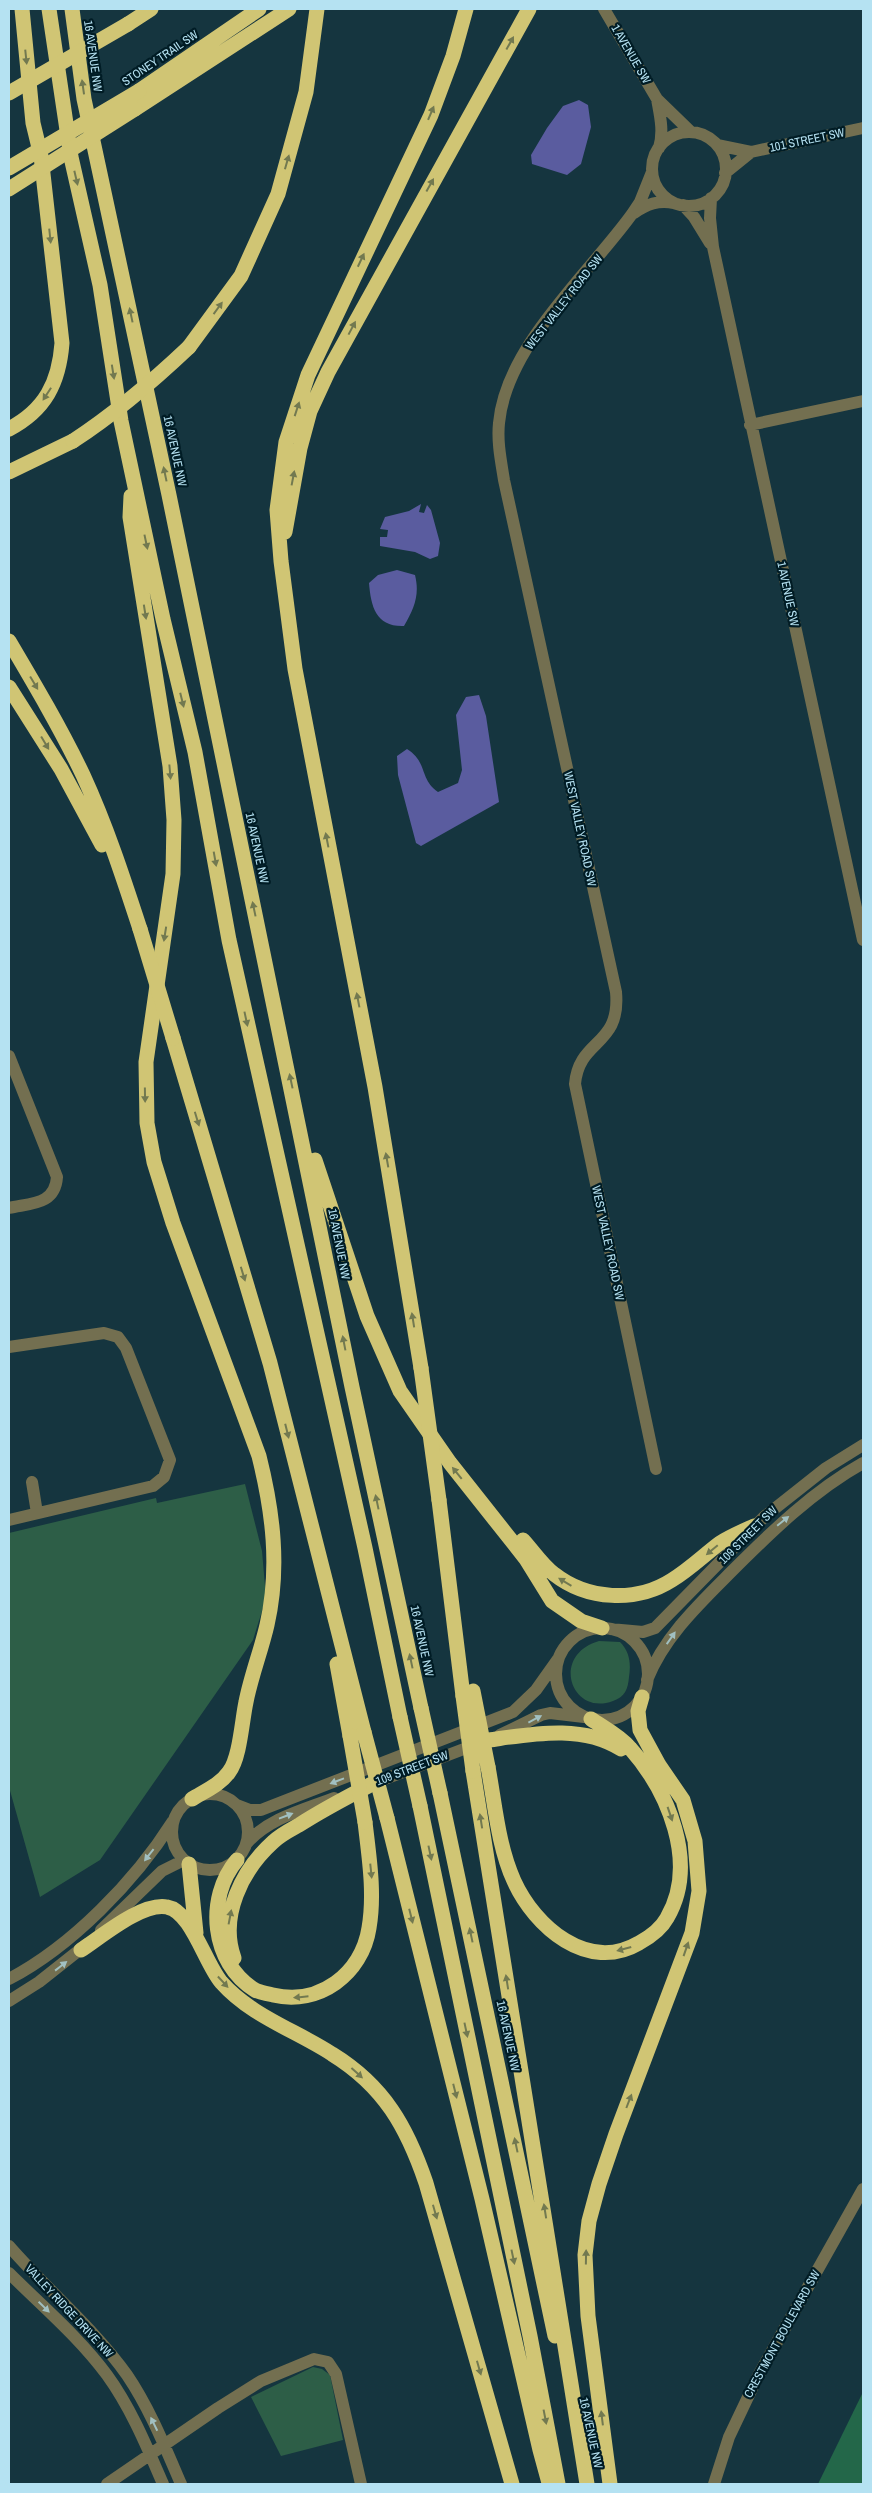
<svg xmlns="http://www.w3.org/2000/svg" width="872" height="2493" viewBox="0 0 872 2493" font-family="'Archivo Narrow',sans-serif">
	<style>
		.green { fill: #2d5e47 }
		.forest { fill: #236749 }
		.water { fill: #5a5c9f }
		.lines { fill: none; stroke-linecap: round; stroke-linejoin: round }
		.minor { stroke: #736f50; stroke-width: 12 }
		.highway { stroke: #d0c574; stroke-width: 15 }
		.highway-bridge { stroke: #d0c574; stroke-width: 15 }
		.oneway { fill: #727950 }
		.oneway2 { fill: #a1c0c1 }
		.labels { text-anchor: middle; stroke-width: 4.5; stroke-linejoin: round; paint-order: stroke }
		.street-label { font-size: 12px; fill: #b5e2f2; stroke: #001c25 }
	</style>
	<rect width="100%" height="100%" fill="#15353f"/>
	<path class="green" d="M245 1484 262 1551 266 1598 253 1640 100 1860 40 1897 9 1787V1533L156 1498 157 1503Z
		M599 1641 620 1642C630 1652 631 1664 629 1677 628 1689 625 1697 613 1701 571 1717 550 1655 599 1641Z
		M313 2367 322 2369 330 2375 343 2440 281 2456 251 2397Z"/>
	<path class="forest" d="M863 2392V2484H818Z"/>
	<path class="water" d="M579 100 588 105 591 127 581 164 567 175 532 164 531 155 547 128 563 106Z
		M421 504 419 512 424 513 427 505 431 510 440 543 438 556 430 559 415 552 380 546V537H387L388 530 380 529 385 517 409 511Z
		M397 570 415 575C420 595 414 609 404 626 376 627 371 607 369 583L378 575Z
		M479 695 486 716 499 802 421 846 416 843 398 775 397 756 407 749C428 762 419 779 438 792L458 783 462 770 456 715 466 697Z"/>
	<g class="lines">
		<path class="minor" d="M604 9 657 99 691 132
			M657 99C660 116 664 131 659 148
			M652 169a37 37 0 1 1 74 0a37 37 0 1 1-74 0Z
			M717 145 751 152 863 128
			M652 172 640 202 632 214C588 275 506 346 499 423 497 442 501 461 504 480L616 992C621 1047 579 1038 575 1084L656 1469
			M725 173 751 152
			M711 198 710 218 713 247 863 940
			M683 205 694 217 710 243
			M634 213C647 204 658 200 674 203
			M750 425 863 401
			M9 1056 57 1177C55 1205 31 1203 9 1208
			M9 1347 104 1333 118 1337 126 1348 170 1460 164 1477 153 1486 9 1520
			M32 1482 37 1513
			M556 1674a46 46 0 1 1 92 0a46 46 0 1 1-92 0Z
			M610 1629 643 1632 655 1628 764 1517 826 1468 863 1445
			M647 1680C664 1637 699 1604 731 1572 771 1532 813 1491 863 1463
			M500 1735 541 1715 550 1713 584 1717
			M369 1785 477 1744
			M172 1832a38 38 0 1 1 76 0a38 38 0 1 1-76 0Z
			M237 1805 250 1810H261L513 1712 536 1690 558 1659
			M247 1843C269 1818 303 1810 334 1798
			M101 1930 162 1871 184 1860
			M9 1979C72 1946 135 1881 173 1821
			M9 2001 39 1982 87 1944
			M9 2246C47 2290 93 2327 127 2375 150 2409 165 2447 181 2484
			M9 2273C42 2306 79 2337 107 2375 131 2408 147 2447 163 2484
			M107 2484 218 2408 261 2381 314 2359 328 2362 336 2374 361 2484
			M714 2484 729 2437 758 2376 863 2189"/>
		<path class="highway" d="M49 9 71 157 100 285 121 421 163 619 195 752 229 940 365 1548 400 1717
			M72 9 84 99 169 495 352 1387 421 1708
			M128 24 151 9
			M139 91 259 9
			M135 109 289 9
			M189 347 241 276 278 194 306 92 317 9
			M9 429C45 410 59 383 62 343L41 156 33 123 22 9
			M9 472 73 441
			M131 496 130 517 170 766 174 820 173 874 146 1062 147 1123 154 1162 173 1223 259 1456C273 1512 280 1568 267 1625 261 1651 251 1676 246 1702 242 1720 240 1758 229 1772 221 1784 205 1791 192 1799
			M285 532 300 448 310 411 328 372 529 9
			M9 641C35 685 61 729 83 775 106 825 123 877 140 929
			M9 687 61 769 102 845
			M173 1038 270 1363 364 1732
			M315 1160 367 1316 400 1391 450 1463 526 1559 552 1601 581 1621 602 1628
			M421 1368 375 1087 295 669 281 561 277 510 286 442 308 375 431 115 453 56 466 9
			M439 1500 463 1696
			M523 1540C533 1551 542 1565 554 1574 587 1600 636 1603 672 1580 690 1569 704 1555 720 1543 731 1536 743 1531 754 1526
			M337 1664 350 1736
			M489 1740C532 1734 582 1724 621 1749
			M488 1767C495 1804 498 1846 514 1881 535 1927 588 1973 639 1943 650 1937 661 1929 667 1918 699 1863 668 1791 630 1748 620 1736 604 1728 591 1719
			M473 1771 587 2484
			M440 1793 555 2336
			M420 1806 530 2336 558 2484
			M387 1818 482 2199 540 2450 549 2483
			M237 1860C205 1898 211 1963 255 1990 260 1993 267 1993 273 1995 319 2006 362 1974 369 1928 375 1893 369 1857 365 1822
			M189 1864 196 1933
			M81 1950C101 1937 142 1902 167 1907 191 1911 205 1963 221 1982 251 2016 295 2030 332 2054 384 2086 407 2127 426 2183L512 2484
			M234 1958C219 1916 242 1870 273 1842 280 1835 290 1830 299 1825 322 1810 347 1797 372 1784
			M610 2484 588 2316 585 2255 589 2221 599 2184 616 2134 692 1933 699 1891 695 1841 683 1800 659 1765 640 1730 638 1711 642 1697"/>
		<path class="highway-bridge" d="M9 93 128 24
			M9 168 139 91
			M9 189 135 109
			M73 441C116 413 152 382 189 347
			M140 929 173 1038
			M421 1368 439 1500
			M473 1691 488 1767
			M463 1696 473 1771
			M421 1708 440 1793
			M400 1717 420 1806
			M364 1732 387 1818
			M350 1736 365 1822"/>
	</g>
	<defs><path id="oneway-solid" d="M-6-.8H1V-3.2L6.5 0L1 3.2V.8H-6Z" transform="scale(1.25)"/></defs>
	<g class="oneway">
		<use href="#oneway-solid" transform="translate(510 43) rotate(-61)"/>
		<use href="#oneway-solid" transform="translate(26 57) rotate(84)"/>
		<use href="#oneway-solid" transform="translate(83 87) rotate(-98)"/>
		<use href="#oneway-solid" transform="translate(431 113) rotate(-67)"/>
		<use href="#oneway-solid" transform="translate(287 162) rotate(-74)"/>
		<use href="#oneway-solid" transform="translate(76 178) rotate(77)"/>
		<use href="#oneway-solid" transform="translate(430 185) rotate(-61)"/>
		<use href="#oneway-solid" transform="translate(50 236) rotate(84)"/>
		<use href="#oneway-solid" transform="translate(361 260) rotate(-65)"/>
		<use href="#oneway-solid" transform="translate(218 308) rotate(-54)"/>
		<use href="#oneway-solid" transform="translate(131 315) rotate(-102)"/>
		<use href="#oneway-solid" transform="translate(352 328) rotate(-62)"/>
		<use href="#oneway-solid" transform="translate(113 372) rotate(81)"/>
		<use href="#oneway-solid" transform="translate(47 394) rotate(123)"/>
		<use href="#oneway-solid" transform="translate(297 409) rotate(-72)"/>
		<use href="#oneway-solid" transform="translate(165 474) rotate(-102)"/>
		<use href="#oneway-solid" transform="translate(293 478) rotate(-79)"/>
		<use href="#oneway-solid" transform="translate(146 542) rotate(78)"/>
		<use href="#oneway-solid" transform="translate(145 612) rotate(81)"/>
		<use href="#oneway-solid" transform="translate(34 683) rotate(59)"/>
		<use href="#oneway-solid" transform="translate(182 700) rotate(76)"/>
		<use href="#oneway-solid" transform="translate(45 743) rotate(59)"/>
		<use href="#oneway-solid" transform="translate(170 772) rotate(85)"/>
		<use href="#oneway-solid" transform="translate(327 840) rotate(-101)"/>
		<use href="#oneway-solid" transform="translate(215 859) rotate(80)"/>
		<use href="#oneway-solid" transform="translate(254 909) rotate(-102)"/>
		<use href="#oneway-solid" transform="translate(165 934) rotate(99)"/>
		<use href="#oneway-solid" transform="translate(358 1000) rotate(-101)"/>
		<use href="#oneway-solid" transform="translate(246 1019) rotate(78)"/>
		<use href="#oneway-solid" transform="translate(291 1081) rotate(-102)"/>
		<use href="#oneway-solid" transform="translate(145 1095) rotate(89)"/>
		<use href="#oneway-solid" transform="translate(197 1119) rotate(73)"/>
		<use href="#oneway-solid" transform="translate(387 1160) rotate(-100)"/>
		<use href="#oneway-solid" transform="translate(243 1274) rotate(73)"/>
		<use href="#oneway-solid" transform="translate(413 1320) rotate(-99)"/>
		<use href="#oneway-solid" transform="translate(344 1343) rotate(-101)"/>
		<use href="#oneway-solid" transform="translate(287 1431) rotate(76)"/>
		<use href="#oneway-solid" transform="translate(457 1473) rotate(-129)"/>
		<use href="#oneway-solid" transform="translate(377 1502) rotate(-102)"/>
		<use href="#oneway-solid" transform="translate(712 1550) rotate(140)"/>
		<use href="#oneway-solid" transform="translate(565 1582) rotate(-149)"/>
		<use href="#oneway-solid" transform="translate(411 1661) rotate(-102)"/>
		<use href="#oneway-solid" transform="translate(670 1814) rotate(71)"/>
		<use href="#oneway-solid" transform="translate(481 1821) rotate(-99)"/>
		<use href="#oneway-solid" transform="translate(430 1853) rotate(78)"/>
		<use href="#oneway-solid" transform="translate(371 1871) rotate(84)"/>
		<use href="#oneway-solid" transform="translate(411 1916) rotate(76)"/>
		<use href="#oneway-solid" transform="translate(230 1917) rotate(-79)"/>
		<use href="#oneway-solid" transform="translate(471 1935) rotate(-102)"/>
		<use href="#oneway-solid" transform="translate(624 1949) rotate(165)"/>
		<use href="#oneway-solid" transform="translate(686 1949) rotate(-71)"/>
		<use href="#oneway-solid" transform="translate(223 1982) rotate(47)"/>
		<use href="#oneway-solid" transform="translate(507 1982) rotate(-99)"/>
		<use href="#oneway-solid" transform="translate(301 1997) rotate(174)"/>
		<use href="#oneway-solid" transform="translate(466 2030) rotate(78)"/>
		<use href="#oneway-solid" transform="translate(357 2073) rotate(42)"/>
		<use href="#oneway-solid" transform="translate(455 2091) rotate(76)"/>
		<use href="#oneway-solid" transform="translate(629 2101) rotate(-69)"/>
		<use href="#oneway-solid" transform="translate(516 2145) rotate(-102)"/>
		<use href="#oneway-solid" transform="translate(545 2211) rotate(-99)"/>
		<use href="#oneway-solid" transform="translate(435 2212) rotate(74)"/>
		<use href="#oneway-solid" transform="translate(513 2257) rotate(78)"/>
		<use href="#oneway-solid" transform="translate(586 2257) rotate(-89)"/>
		<use href="#oneway-solid" transform="translate(479 2368) rotate(74)"/>
		<use href="#oneway-solid" transform="translate(545 2417) rotate(79)"/>
		<use href="#oneway-solid" transform="translate(602 2418) rotate(-97)"/>
	</g>
	<g class="oneway2">
		<use href="#oneway-solid" transform="translate(783 1521) rotate(-39)"/>
		<use href="#oneway-solid" transform="translate(671 1638) rotate(-55)"/>
		<use href="#oneway-solid" transform="translate(535 1719) rotate(-28)"/>
		<use href="#oneway-solid" transform="translate(337 1781) rotate(159)"/>
		<use href="#oneway-solid" transform="translate(286 1816) rotate(-21)"/>
		<use href="#oneway-solid" transform="translate(149 1855) rotate(128)"/>
		<use href="#oneway-solid" transform="translate(61 1966) rotate(-38)"/>
		<use href="#oneway-solid" transform="translate(44 2307) rotate(44)"/>
		<use href="#oneway-solid" transform="translate(154 2424) rotate(-116)"/>
	</g>
	<g class="labels">
		<g class="street-label">
			<text transform="translate(631 54) rotate(60)" y="4">1 AVENUE SW</text>
			<text transform="translate(93 56) rotate(82)" y="4">16 AVENUE NW</text>
			<text transform="translate(160 58) rotate(-34)" y="4">STONEY TRAIL SW</text>
			<text transform="translate(807 140) rotate(-12)" y="4">101 STREET SW</text>
			<text transform="translate(564 302) rotate(-52)" y="4">WEST VALLEY ROAD SW</text>
			<text transform="translate(175 451) rotate(78)" y="4">16 AVENUE NW</text>
			<text transform="translate(788 594) rotate(78)" y="4">1 AVENUE SW</text>
			<text transform="translate(580 829) rotate(78)" y="4">WEST VALLEY ROAD SW</text>
			<text transform="translate(257 848) rotate(78)" y="4">16 AVENUE NW</text>
			<text transform="translate(608 1243) rotate(78)" y="4">WEST VALLEY ROAD SW</text>
			<text transform="translate(339 1244) rotate(79)" y="4">16 AVENUE NW</text>
			<text transform="translate(748 1535) rotate(-45)" y="4">109 STREET SW</text>
			<text transform="translate(422 1641) rotate(78)" y="4">16 AVENUE NW</text>
			<text transform="translate(412 1768) rotate(-21)" y="4">109 STREET SW</text>
			<text transform="translate(508 2036) rotate(78)" y="4">16 AVENUE NW</text>
			<text transform="translate(69 2311) rotate(47)" y="4">VALLEY RIDGE DRIVE NW</text>
			<text transform="translate(782 2334) rotate(-61)" y="4">CRESTMONT BOULEVARD SW</text>
			<text transform="translate(591 2433) rotate(78)" y="4">16 AVENUE NW</text>
		</g>
	</g>
	<rect width="872" height="2493" fill="none" stroke="#b5e2f2" stroke-width="20"/>
</svg>
